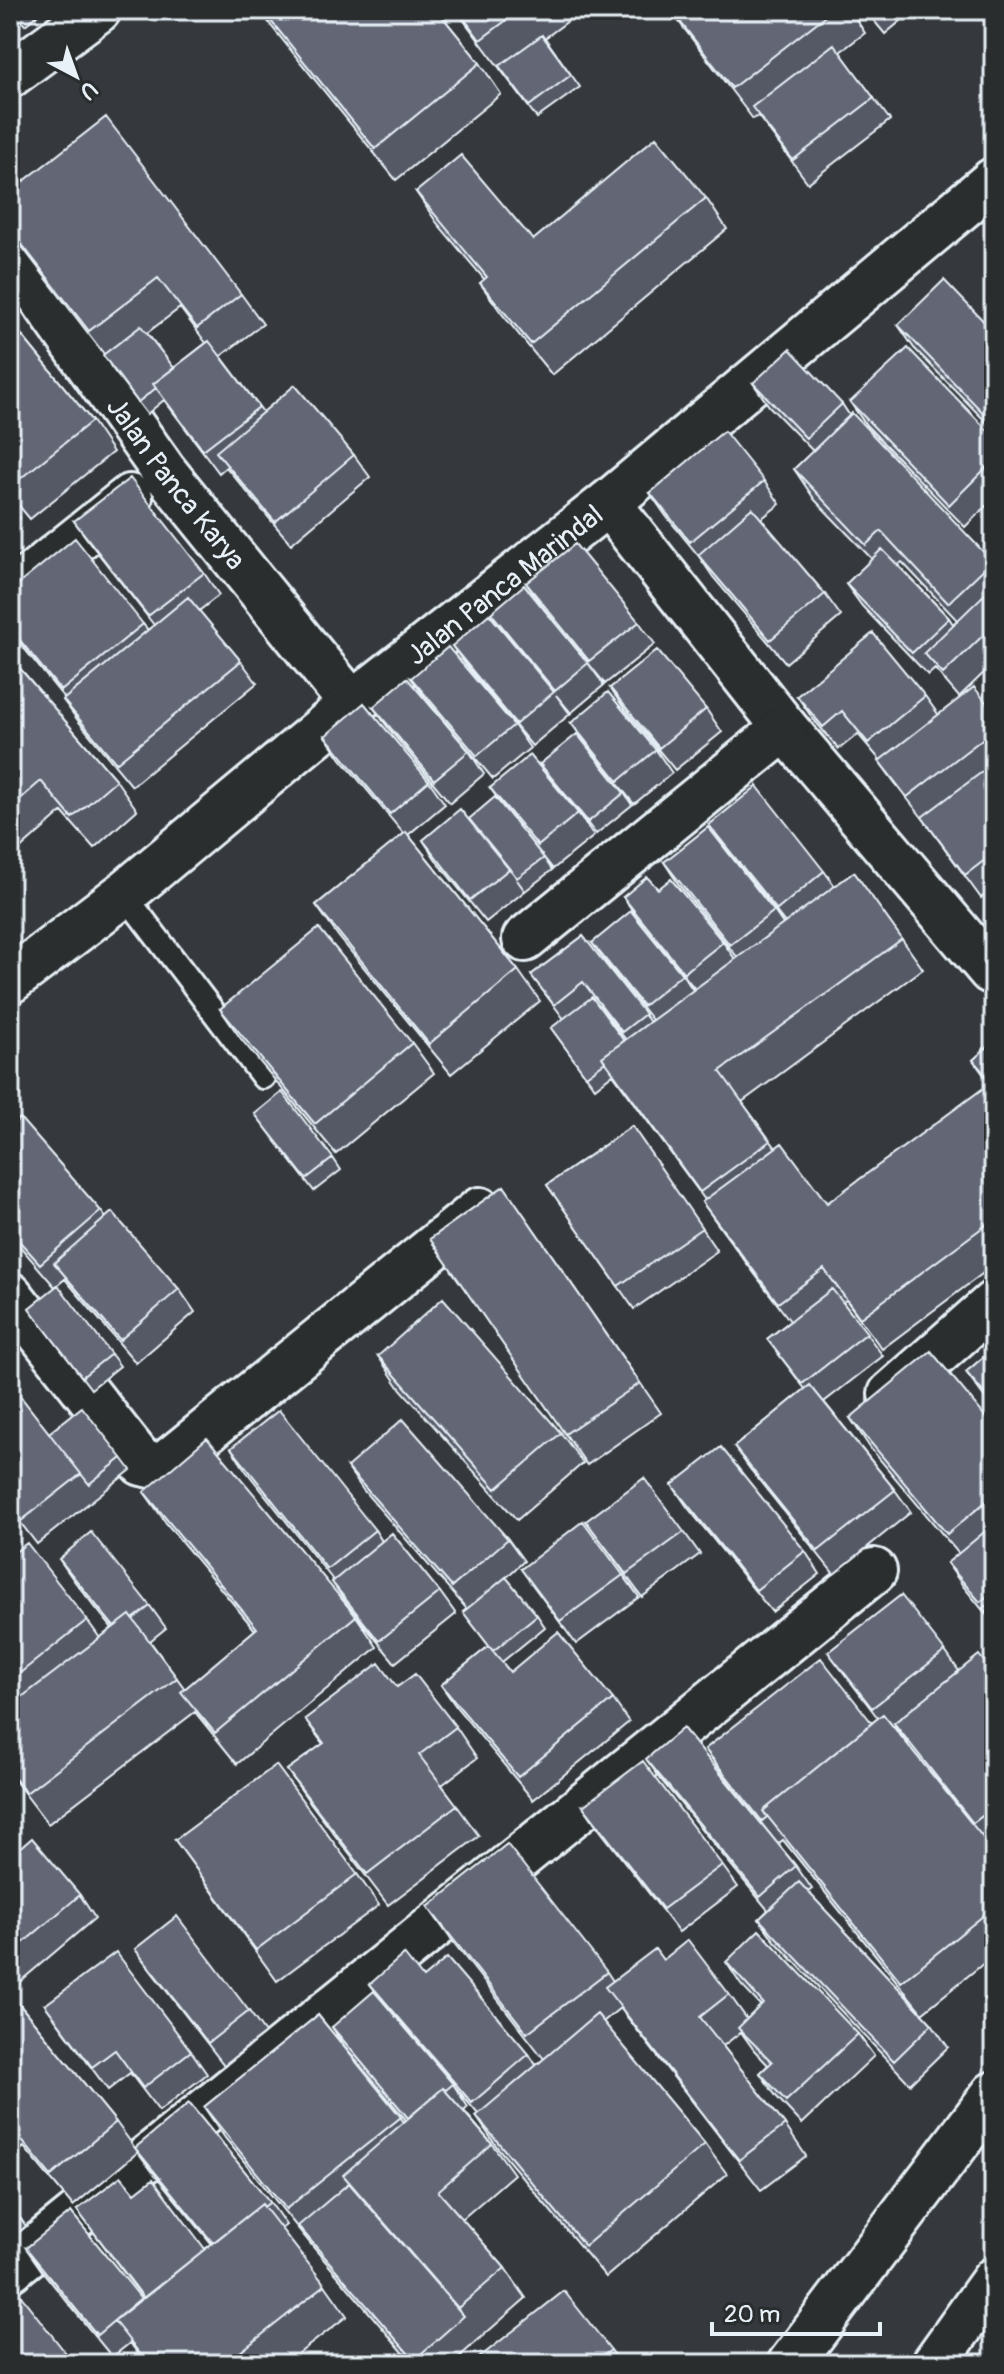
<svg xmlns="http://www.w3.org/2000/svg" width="1004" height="2374" viewBox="0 0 1004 2374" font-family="Pangolin,sans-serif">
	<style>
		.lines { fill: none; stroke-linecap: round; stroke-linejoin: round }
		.service-casing { stroke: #e8f1f8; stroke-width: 28 }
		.minor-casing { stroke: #e8f1f8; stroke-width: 50 }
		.trunk-casing { stroke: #e8f1f8; stroke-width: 50 }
		.service { stroke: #2a2d2e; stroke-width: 22 }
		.minor { stroke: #2a2d2e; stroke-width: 44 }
		.trunk { stroke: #2a2d2e; stroke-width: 44 }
		.wall { fill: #545865; stroke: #e8f1f8; stroke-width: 2; fill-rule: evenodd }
		.building { fill: #626675; stroke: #e8f1f8; stroke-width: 2 }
		.labels { text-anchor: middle; stroke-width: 6; stroke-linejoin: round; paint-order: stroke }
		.street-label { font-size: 28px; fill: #e8f1f8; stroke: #2a2d2e }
	</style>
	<rect width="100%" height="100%" fill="#35383c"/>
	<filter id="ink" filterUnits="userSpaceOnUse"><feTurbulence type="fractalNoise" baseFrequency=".0125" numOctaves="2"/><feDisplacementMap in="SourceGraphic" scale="16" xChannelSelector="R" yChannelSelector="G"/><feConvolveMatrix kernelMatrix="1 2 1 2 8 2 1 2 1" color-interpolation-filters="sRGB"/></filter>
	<g filter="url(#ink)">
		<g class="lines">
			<g class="service-casing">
				<path id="service" d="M124 894 263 1077"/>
			</g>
			<g class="minor-casing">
				<g id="minor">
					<path d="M10 75 98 10"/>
					<path id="s1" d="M10 253 163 470 352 704"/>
					<path d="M608 503 785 728 991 971"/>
					<path d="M10 593 130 497"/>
					<path d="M525 939 785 728"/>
					<path id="s2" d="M10 981 124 894 352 704 608 503 994 180"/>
					<path d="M10 1295 142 1463 156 1466 168 1462 480 1210"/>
					<path d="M891 1394 994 1303"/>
					<path d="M10 2269 874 1571"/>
				</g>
			</g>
			<g class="trunk-casing">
				<path id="trunk" d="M790 2364 994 2094
					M934 2364 994 2280"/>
			</g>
			<use href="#service" class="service"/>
			<use href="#minor" class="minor"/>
			<use href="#trunk" class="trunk"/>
		</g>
		<path class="wall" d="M12 10H44L25 25Z
			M260 10H437L480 63 501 94 396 180 272 27Z
			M456 10H560L568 21 545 38 580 87 537 118Z
			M670 10H850L865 33 840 52 890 120 808 183 758 116 753 119Z
			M865 10H914L885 34Z
			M10 192 241 294 263 324 221 356 263 412 354 455 370 477 291 544 226 467 219 473 164 400 147 414 111 367 104 354 10 231ZM180 308 206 343 174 368 147 333Z
			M416 192 533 240 706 198 727 229 552 375 502 314 480 283 485 280 437 223Z
			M10 321 92 421 113 452 30 519 10 495Z
			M898 325 994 332V430L914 348Z
			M753 383 842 404 850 416 994 564V663L959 697 935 669 928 675 862 606 846 584 872 559 815 500 794 469 813 451 769 406ZM902 562 957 620 953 624 949 618 898 565Z
			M850 402 994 437V498L965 527 866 425Z
			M764 481 780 504 761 519 825 594 841 616 786 663 713 577 698 555 666 516 650 493Z
			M10 503 20 518 10 526Z
			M74 521 204 573 219 595 199 611 241 661 257 683 132 786 79 722 63 700 65 699 10 631V591L143 624 148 630 154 625 90 543Z
			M526 583 639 622 655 644 605 684 542 606Z
			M491 613 588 663 604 685 571 713 556 695 570 714 532 746 468 668 452 646 507 635Z
			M10 654 18 666 116 780 137 810 94 848 62 812 19 850 10 840Z
			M411 678 514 725 530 748 493 779 427 700Z
			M610 688 706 709 722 732 675 770 626 711Z
			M797 696H925L938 714 994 712V888L981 898 924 820 895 783 879 761 880 760 858 734 839 749 813 719Z
			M373 707 469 751 484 774 450 803 389 729Z
			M571 723 656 750 672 773 634 804 587 745Z
			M325 736 429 781 445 804 408 835 518 970 540 1001 451 1074 338 936 316 905 404 834 341 759Z
			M540 764 624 793 632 805 596 834Z
			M490 788 578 813 594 836 553 869 506 810Z
			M709 825 824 871 835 886 854 872 923 969 742 1102 776 1148 827 1203 994 1099V1265L882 1349 846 1300 843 1302 883 1356 824 1402 895 1490 911 1512 834 1574 750 1469 734 1447 805 1389 767 1339 790 1321 724 1233 702 1202 705 1200 613 1074 595 1088 551 1028 564 1019 531 975 583 936 650 1022 652 1020 608 965 592 943 682 974 693 990 695 989 639 920 623 897 658 889 723 942 735 959 738 958 679 885 664 862 774 911 783 924 785 923 725 847ZM599 1005 626 1040 624 1041 598 1006Z
			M474 827 544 858 552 870 525 891 517 880 525 891 486 922 438 863 423 840Z
			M220 1009 412 1043 434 1073 336 1154 241 1039Z
			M994 1041V1089L973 1060Z
			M255 1114 333 1158 341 1170 314 1191Z
			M632 1126 717 1251 634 1309 547 1185Z
			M10 1127 101 1211 106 1218 179 1289 195 1312 136 1363 65 1279 55 1287 10 1235Z
			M504 1186 661 1413 587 1465 430 1239Z
			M29 1308 111 1354 120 1366 91 1389Z
			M994 1348V1409L982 1394 966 1372Z
			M10 1351 19 1364 10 1372Z
			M378 1356 561 1433 583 1463 517 1520 399 1387Z
			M10 1383 49 1433 122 1458 131 1470 37 1544 10 1509Z
			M850 1418 994 1427V1624L963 1586 947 1563 959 1554 871 1449Z
			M231 1448 375 1530 382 1541 440 1592 456 1614 395 1663 347 1604 332 1582 333 1580 246 1471Z
			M347 1467 508 1539 524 1561 502 1581 537 1615 545 1627 502 1662 510 1672 613 1699 629 1722 533 1800 457 1708 441 1685 489 1646 463 1612 467 1609 363 1490Z
			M672 1485 805 1551 820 1574 772 1612 688 1508Z
			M144 1492 356 1616 377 1647 237 1764 195 1712 48 1824 10 1774V1556L87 1620 100 1638 112 1628 75 1582 59 1559 150 1606 166 1628 150 1641 185 1689 255 1630 166 1523Z
			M586 1521 684 1532 700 1554 642 1597Z
			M521 1569 623 1575 639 1597 576 1644Z
			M945 1651 959 1671 994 1674V1842L989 1845 994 1851V1955L922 2013 783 1840 778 1844 796 1866 812 1889 808 1892 932 2024 948 2047 910 2084 775 1941 759 1919 768 1910 662 1781 646 1759 776 1842 721 1772 705 1749 872 1723 878 1718 828 1652ZM895 1725 909 1745 894 1726Z
			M397 1687 456 1727 477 1758 442 1785 479 1836 388 1905 309 1801 287 1770 323 1744 305 1719Z
			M583 1806 722 1865 738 1887 679 1932 599 1829Z
			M175 1840 357 1874 379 1905 277 1981Z
			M10 1857 80 1895 95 1918 10 1990Z
			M428 1907 607 1972 613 1981 663 1960 729 1994 747 2019 761 2006 741 1985 726 1962 858 2034 874 2056 802 2124 776 2096 760 2073 768 2065 754 2050 741 2032 723 2046 785 2125 806 2156 761 2190 620 2008 603 2022 705 2144 727 2174 606 2277 497 2147 476 2116 478 2114 436 2064 453 2084 468 2107 464 2111 492 2144 514 2174 462 2219 505 2268 526 2298 451 2364H413L314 2248 225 2138 204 2107 318 2015 404 2122 406 2120 347 2050 332 2027 382 2000 370 1984 423 1978 529 2054 536 2065 544 2059 450 1938Z
			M135 1949 249 2011 265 2033 224 2065 151 1971Z
			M10 1993 116 2122 138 2152 73 2206 24 2147 10 2159Z
			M45 2005 191 2051 207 2074 159 2111 130 2073 108 2090Z
			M135 2148 270 2202 286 2225 281 2229 325 2285 347 2316 285 2364H146L130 2343 112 2357 42 2271 26 2248 142 2299 143 2298 77 2210 135 2193 205 2249 212 2244 151 2170Z
			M10 2204 26 2226 10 2240Z
			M611 2350 621 2364H471Z
			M65 2352 73 2364H10Z"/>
		<path class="building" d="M262 10H437L480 63 375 149Z
			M458 10H520L480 40Z
			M671 10H833L732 88Z
			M542 35 571 75 529 106 499 66Z
			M834 44 874 98 793 160 752 107Z
			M106 117 241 294 197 328 158 278 89 331 10 229V192Z
			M656 137 706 198 531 344 480 283 487 277 416 192 461 155 533 240Z
			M944 280 994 332V424L898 325Z
			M10 321 92 421 10 487Z
			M141 326 174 368 153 384 156 388 138 402 103 355Z
			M209 341 259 407 203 450 153 384Z
			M908 348 994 437V460L949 505 850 402Z
			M790 349 842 404 806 438 753 383Z
			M295 385 354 455 275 522 216 452Z
			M852 413 992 561 948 603 881 531 866 545 794 469Z
			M724 431 764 481 690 542 650 493Z
			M130 478 204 573 148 616 74 521Z
			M752 508 825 594 770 640 698 555Z
			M75 538 143 624 61 691 10 628V591Z
			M575 544 639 622 589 661 526 583Z
			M882 549 949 618 912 653 846 584Z
			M524 585 588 663 555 691 491 613Z
			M994 585V625L943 674 924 653Z
			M188 597 241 661 116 763 63 700Z
			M489 614 554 692 516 724 452 646Z
			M873 633 925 696 868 743 842 711 823 727 797 696Z
			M448 647 514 725 477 756 411 678Z
			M657 650 706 709 659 748 610 688Z
			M10 657 116 780 72 818 41 781 10 808Z
			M407 678 469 751 434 780 373 707Z
			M974 687 994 712V730L907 797 879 761Z
			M608 692 656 750 618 781 571 723Z
			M364 703 429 781 390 814 325 736Z
			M577 734 624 793 588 822 540 764Z
			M530 755 578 813 538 846 490 788Z
			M994 763V853L965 875 922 817Z
			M757 786 824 871 777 910 709 825Z
			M495 797 544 858 517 878 469 819Z
			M460 809 509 869 470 900 423 840Z
			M708 827 774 911 730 945 664 862Z
			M406 832 518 970 429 1044 316 905Z
			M854 872 902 939 720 1071 770 1141 700 1192 602 1057Z
			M647 877 658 889 671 879 723 942 684 973 623 897Z
			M631 911 682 974 643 1006 592 943Z
			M319 928 412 1043 315 1124 220 1009Z
			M583 936 645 1014 622 1032 583 982 554 1005 531 975Z
			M592 997 624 1041 602 1057 605 1062 586 1076 551 1028Z
			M994 1041V1085L973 1060Z
			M985 1087 994 1099V1219L860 1318 824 1269 778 1303 702 1202 782 1143 827 1203Z
			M282 1092 333 1158 306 1179 255 1114Z
			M20 1118 101 1211 40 1264 10 1231V1127Z
			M632 1126 702 1228 618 1286 547 1185Z
			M504 1186 640 1383 565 1434 430 1239Z
			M112 1212 179 1289 120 1340 54 1263Z
			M58 1285 111 1354 82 1377 29 1308Z
			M832 1289 867 1333 802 1384 767 1339Z
			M443 1298 561 1433 496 1489 378 1356Z
			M994 1348V1405L966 1372Z
			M931 1351 994 1427V1495L947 1534 850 1418Z
			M10 1383 81 1474 21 1521 10 1507Z
			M810 1385 895 1490 818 1551 734 1447Z
			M82 1407 122 1458 89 1484 49 1433Z
			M279 1410 375 1530 327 1569 231 1448Z
			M403 1419 508 1539 452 1587 347 1467Z
			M207 1438 356 1616 215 1733 181 1692 257 1628 144 1492Z
			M721 1447 805 1551 756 1590 672 1485Z
			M644 1478 684 1532 626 1574 586 1521Z
			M583 1521 623 1575 560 1621 521 1569Z
			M994 1524V1591L980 1602 947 1563Z
			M91 1532 150 1606 133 1619 130 1615 114 1627 59 1559Z
			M392 1533 440 1592 379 1641 332 1582Z
			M27 1543 87 1620 10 1681V1556Z
			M506 1577 537 1615 493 1651 463 1612Z
			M901 1595 945 1651 872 1708 828 1652Z
			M994 1600V1622L983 1608Z
			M130 1615 177 1678 26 1793 10 1772V1706Z
			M558 1632 613 1699 518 1777 441 1685 489 1646 510 1672Z
			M979 1655 994 1674V1807L973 1823 894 1723Z
			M821 1658 872 1723 763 1811 767 1817 762 1821 705 1749Z
			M379 1663 397 1687 415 1674 456 1727 419 1755 457 1805 367 1874 287 1770 324 1743 305 1719Z
			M883 1714 994 1851V1907L901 1982 763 1811Z
			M683 1728 796 1866 760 1897 646 1759Z
			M643 1761 722 1865 663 1909 583 1806Z
			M276 1765 357 1874 256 1950 175 1840Z
			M32 1838 80 1895 10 1954V1857Z
			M507 1844 607 1972 527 2033 428 1907Z
			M799 1882 932 2024 894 2061 759 1919Z
			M177 1916 249 2011 208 2043 135 1949Z
			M759 1930 858 2034 786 2101 760 2073 772 2062 738 2028 763 2003 726 1962Z
			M688 1940 729 1994 700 2017 785 2125 739 2160 605 1987 655 1949 663 1960Z
			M116 1952 191 2051 143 2088 115 2050 92 2067 45 2005Z
			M404 1954 423 1978 447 1958 529 2054 472 2103 370 1984Z
			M374 1991 453 2084 446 2090 443 2088 408 2118 332 2027Z
			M10 1993 116 2122 51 2176 10 2126Z
			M597 2014 705 2144 585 2246 476 2116Z
			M318 2015 401 2117 286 2209 204 2107Z
			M443 2088 492 2144 438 2191 505 2268 458 2308 343 2175Z
			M189 2103 270 2202 264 2207 262 2204 213 2243 135 2148Z
			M121 2176 135 2193 153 2179 205 2249 144 2298 77 2210Z
			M349 2183 464 2316 414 2360 298 2226Z
			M262 2204 325 2285 225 2364H148L114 2321Z
			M71 2212 141 2298 97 2335 26 2248Z
			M10 2282 65 2352 50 2364H10Z
			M564 2291 611 2350 592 2364H471Z"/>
	</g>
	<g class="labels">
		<g class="street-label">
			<text dy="10" stroke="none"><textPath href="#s1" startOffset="284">Jalan Panca Karya</textPath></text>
			<text dy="10" stroke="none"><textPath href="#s2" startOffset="634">Jalan Panca Marindal</textPath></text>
		</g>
	</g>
	<rect width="1004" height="2374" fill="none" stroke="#2a2d2e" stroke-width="40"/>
	<rect x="20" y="20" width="964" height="2334" fill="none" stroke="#e8f1f8" stroke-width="3" filter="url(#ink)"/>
	<g transform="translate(76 76) rotate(139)" stroke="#2a2d2e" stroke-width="6" paint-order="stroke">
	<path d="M0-6L14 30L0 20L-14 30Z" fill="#e8f1f8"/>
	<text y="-12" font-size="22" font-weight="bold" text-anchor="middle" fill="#e8f1f8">U</text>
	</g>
	<path d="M712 2322v12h168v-12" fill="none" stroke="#e8f1f8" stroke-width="4"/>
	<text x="724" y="2322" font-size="24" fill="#e8f1f8" stroke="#2a2d2e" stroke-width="6" paint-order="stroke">20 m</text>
</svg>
